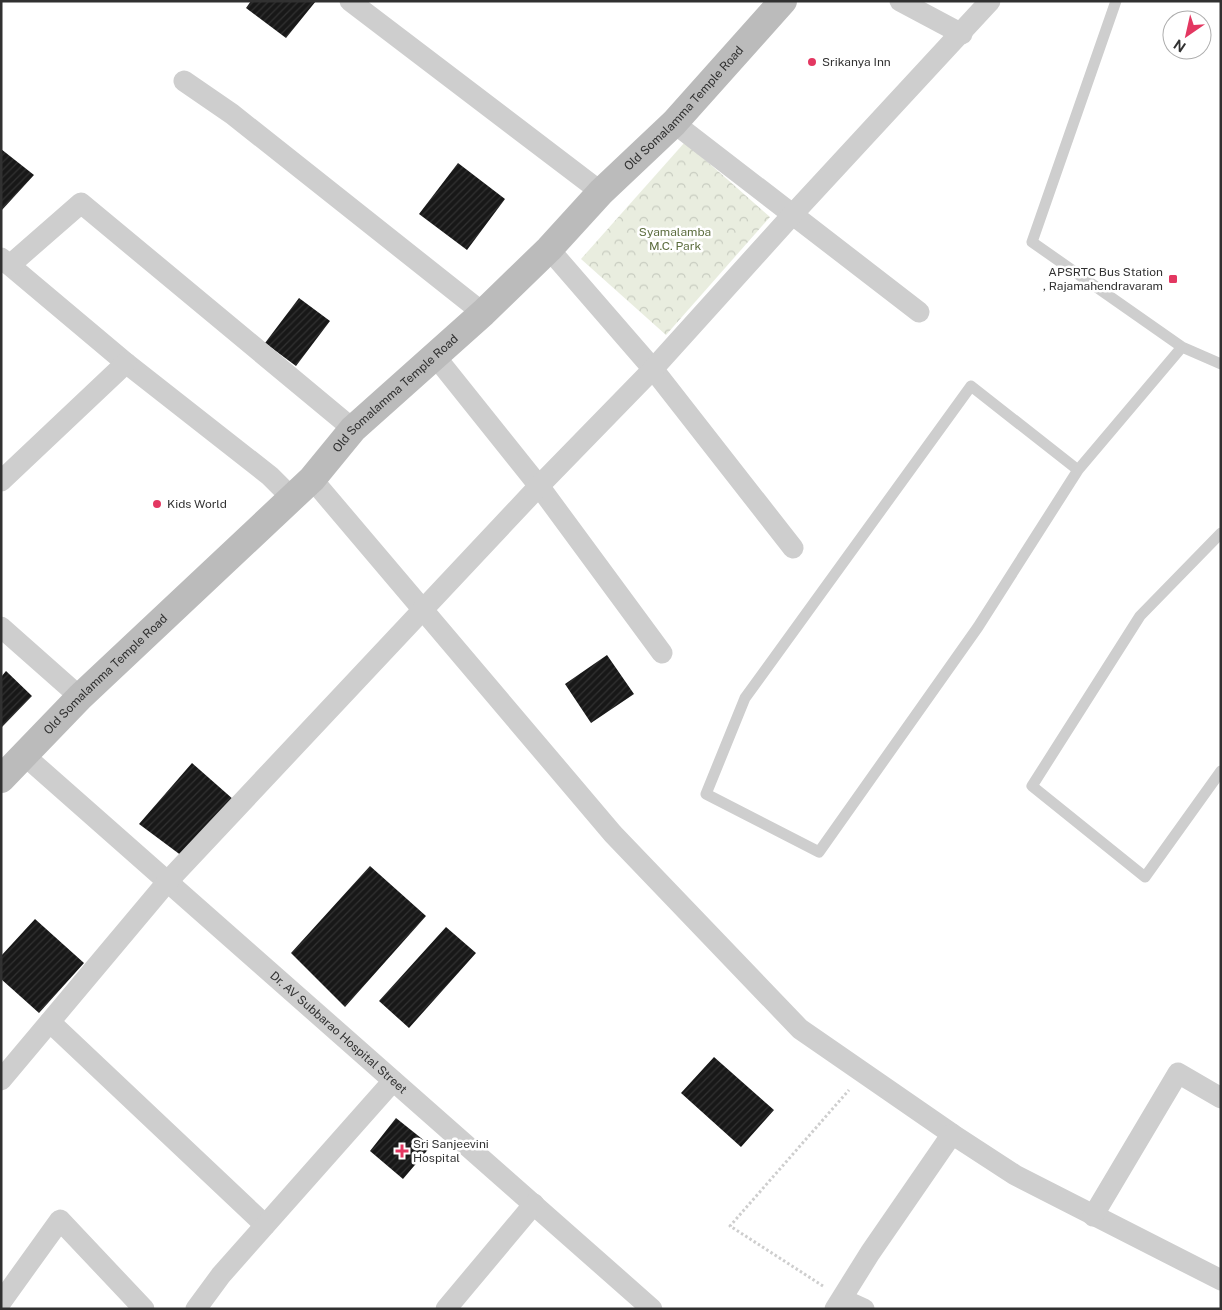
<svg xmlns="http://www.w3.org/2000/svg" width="1222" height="1310" viewBox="0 0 1222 1310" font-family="'Public Sans',sans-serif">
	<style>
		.forest { fill: url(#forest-crowns) }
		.building { fill: url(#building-hatch) }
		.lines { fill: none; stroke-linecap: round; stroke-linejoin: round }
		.path { stroke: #cecece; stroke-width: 3; stroke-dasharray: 2.5 2.5; stroke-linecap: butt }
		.lane { stroke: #cecece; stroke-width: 11 }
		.street { stroke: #cecece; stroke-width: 21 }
		.secondary { stroke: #bbb; stroke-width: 28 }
		.poi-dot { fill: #e33761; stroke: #fff; stroke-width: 2 }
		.labels { text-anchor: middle; stroke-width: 5; stroke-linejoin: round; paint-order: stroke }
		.poi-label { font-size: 12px; fill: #313131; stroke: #fff; text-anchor: start }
		.street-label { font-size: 12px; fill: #313131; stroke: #fff }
		.park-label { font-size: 12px; fill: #5c6d3e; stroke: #fff }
	</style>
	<defs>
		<pattern id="forest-crowns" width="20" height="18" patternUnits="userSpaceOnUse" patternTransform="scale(1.25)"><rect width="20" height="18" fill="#e9eddf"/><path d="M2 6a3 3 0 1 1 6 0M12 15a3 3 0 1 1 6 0" fill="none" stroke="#c8ccc0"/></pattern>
		<pattern id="building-hatch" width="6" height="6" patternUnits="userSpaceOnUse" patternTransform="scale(1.25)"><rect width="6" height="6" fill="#181818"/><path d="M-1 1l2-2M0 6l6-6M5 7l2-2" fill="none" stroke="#313131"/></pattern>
	</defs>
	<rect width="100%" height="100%" fill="#fff"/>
	<path class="forest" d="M685 142 770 217 666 335 581 259Z"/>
	<path class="building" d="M251 1H316L286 38 246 8Z
		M1 149 34 175 1 211Z
		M458 163 505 199 467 250 419 214Z
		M299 298 330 321 296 366 265 343Z
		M607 655 634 694 591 723 565 684Z
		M6 671 32 696 1 728V677Z
		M192 763 234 800 182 856 139 824Z
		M370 866 426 916 345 1007 291 953Z
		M35 919 84 963 39 1013 1 979V956Z
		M446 927 476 953 409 1028 379 1001Z
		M714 1057 774 1110 741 1147 681 1093Z
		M396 1118 431 1146 403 1179 370 1151Z"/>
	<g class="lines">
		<path class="path" d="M823 1286 730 1226 849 1090"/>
		<path class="lane" d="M1116 1 1032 242 1182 347 1221 364
			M1078 470 971 386 745 698 706 794 819 852 978 627 1078 470 1182 347
			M1221 533 1140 616 1032 786 1145 877 1221 771"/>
		<g class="street">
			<path d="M350 1 601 192"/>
			<path d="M900 1 962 34"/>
			<path d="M184 81 232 114 483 313"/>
			<path d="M674 123 919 312"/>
			<path d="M549 249 653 369 793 548"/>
			<path d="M1 258 126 363 270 476 292 498"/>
			<path d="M10 265 81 203 353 429"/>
			<path d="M435 356 539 486 662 653"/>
			<path d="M312 479 613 834 800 1029 952 1134 1015 1175 1221 1280"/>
			<path d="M1 481 126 363"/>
			<path d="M1 627 80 697"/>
			<path id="s1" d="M25 756 652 1309"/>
			<path d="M50 1022 265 1225"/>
			<path d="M1 1080 168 881 539 486 653 369 793 214 990 1"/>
			<path d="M1093 1216 1178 1073 1221 1098"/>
			<path d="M842 1299 864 1309"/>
			<path d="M1 1302 60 1220 144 1309"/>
			<path d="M196 1309 221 1275 393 1081"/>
			<path d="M446 1309 534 1204"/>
			<path d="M835 1309 870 1253 952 1134"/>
		</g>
		<path class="secondary" id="s2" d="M1 779 80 697 312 479 353 429 483 313 549 249 601 192 674 123 783 1"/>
	</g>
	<g class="poi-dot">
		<circle cx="812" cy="62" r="5"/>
		<rect x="1168" y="274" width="10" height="10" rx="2.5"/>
		<circle cx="157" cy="504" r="5"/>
		<path d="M399.5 1143.5h5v5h5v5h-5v5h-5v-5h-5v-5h5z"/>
	</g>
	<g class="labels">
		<g class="poi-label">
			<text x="822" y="66">Srikanya Inn</text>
			<text x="1163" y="276" text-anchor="end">APSRTC Bus Station<tspan x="1163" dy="14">, Rajamahendravaram</tspan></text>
			<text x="167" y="508">Kids World</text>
			<text x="413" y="1148">Sri Sanjeevini<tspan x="413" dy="14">Hospital</tspan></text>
		</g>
		<g class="street-label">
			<text dy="4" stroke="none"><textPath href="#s2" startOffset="958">Old Somalamma Temple Road</textPath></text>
			<text dy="4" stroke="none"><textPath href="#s2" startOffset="552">Old Somalamma Temple Road</textPath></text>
			<text dy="4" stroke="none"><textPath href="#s2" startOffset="148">Old Somalamma Temple Road</textPath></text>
			<text dy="4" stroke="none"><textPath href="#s1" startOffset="418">Dr. AV Subbarao Hospital Street</textPath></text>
		</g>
		<g class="park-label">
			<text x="675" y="236">Syamalamba<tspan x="675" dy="14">M.C. Park</tspan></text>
		</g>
	</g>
	<rect width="1222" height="1310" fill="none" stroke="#313131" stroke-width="5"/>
	<g transform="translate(1187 35) rotate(214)"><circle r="24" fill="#ffffff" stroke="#adadad"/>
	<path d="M0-4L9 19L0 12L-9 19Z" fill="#e33761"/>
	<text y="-8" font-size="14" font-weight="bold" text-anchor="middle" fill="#313131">N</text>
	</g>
</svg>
